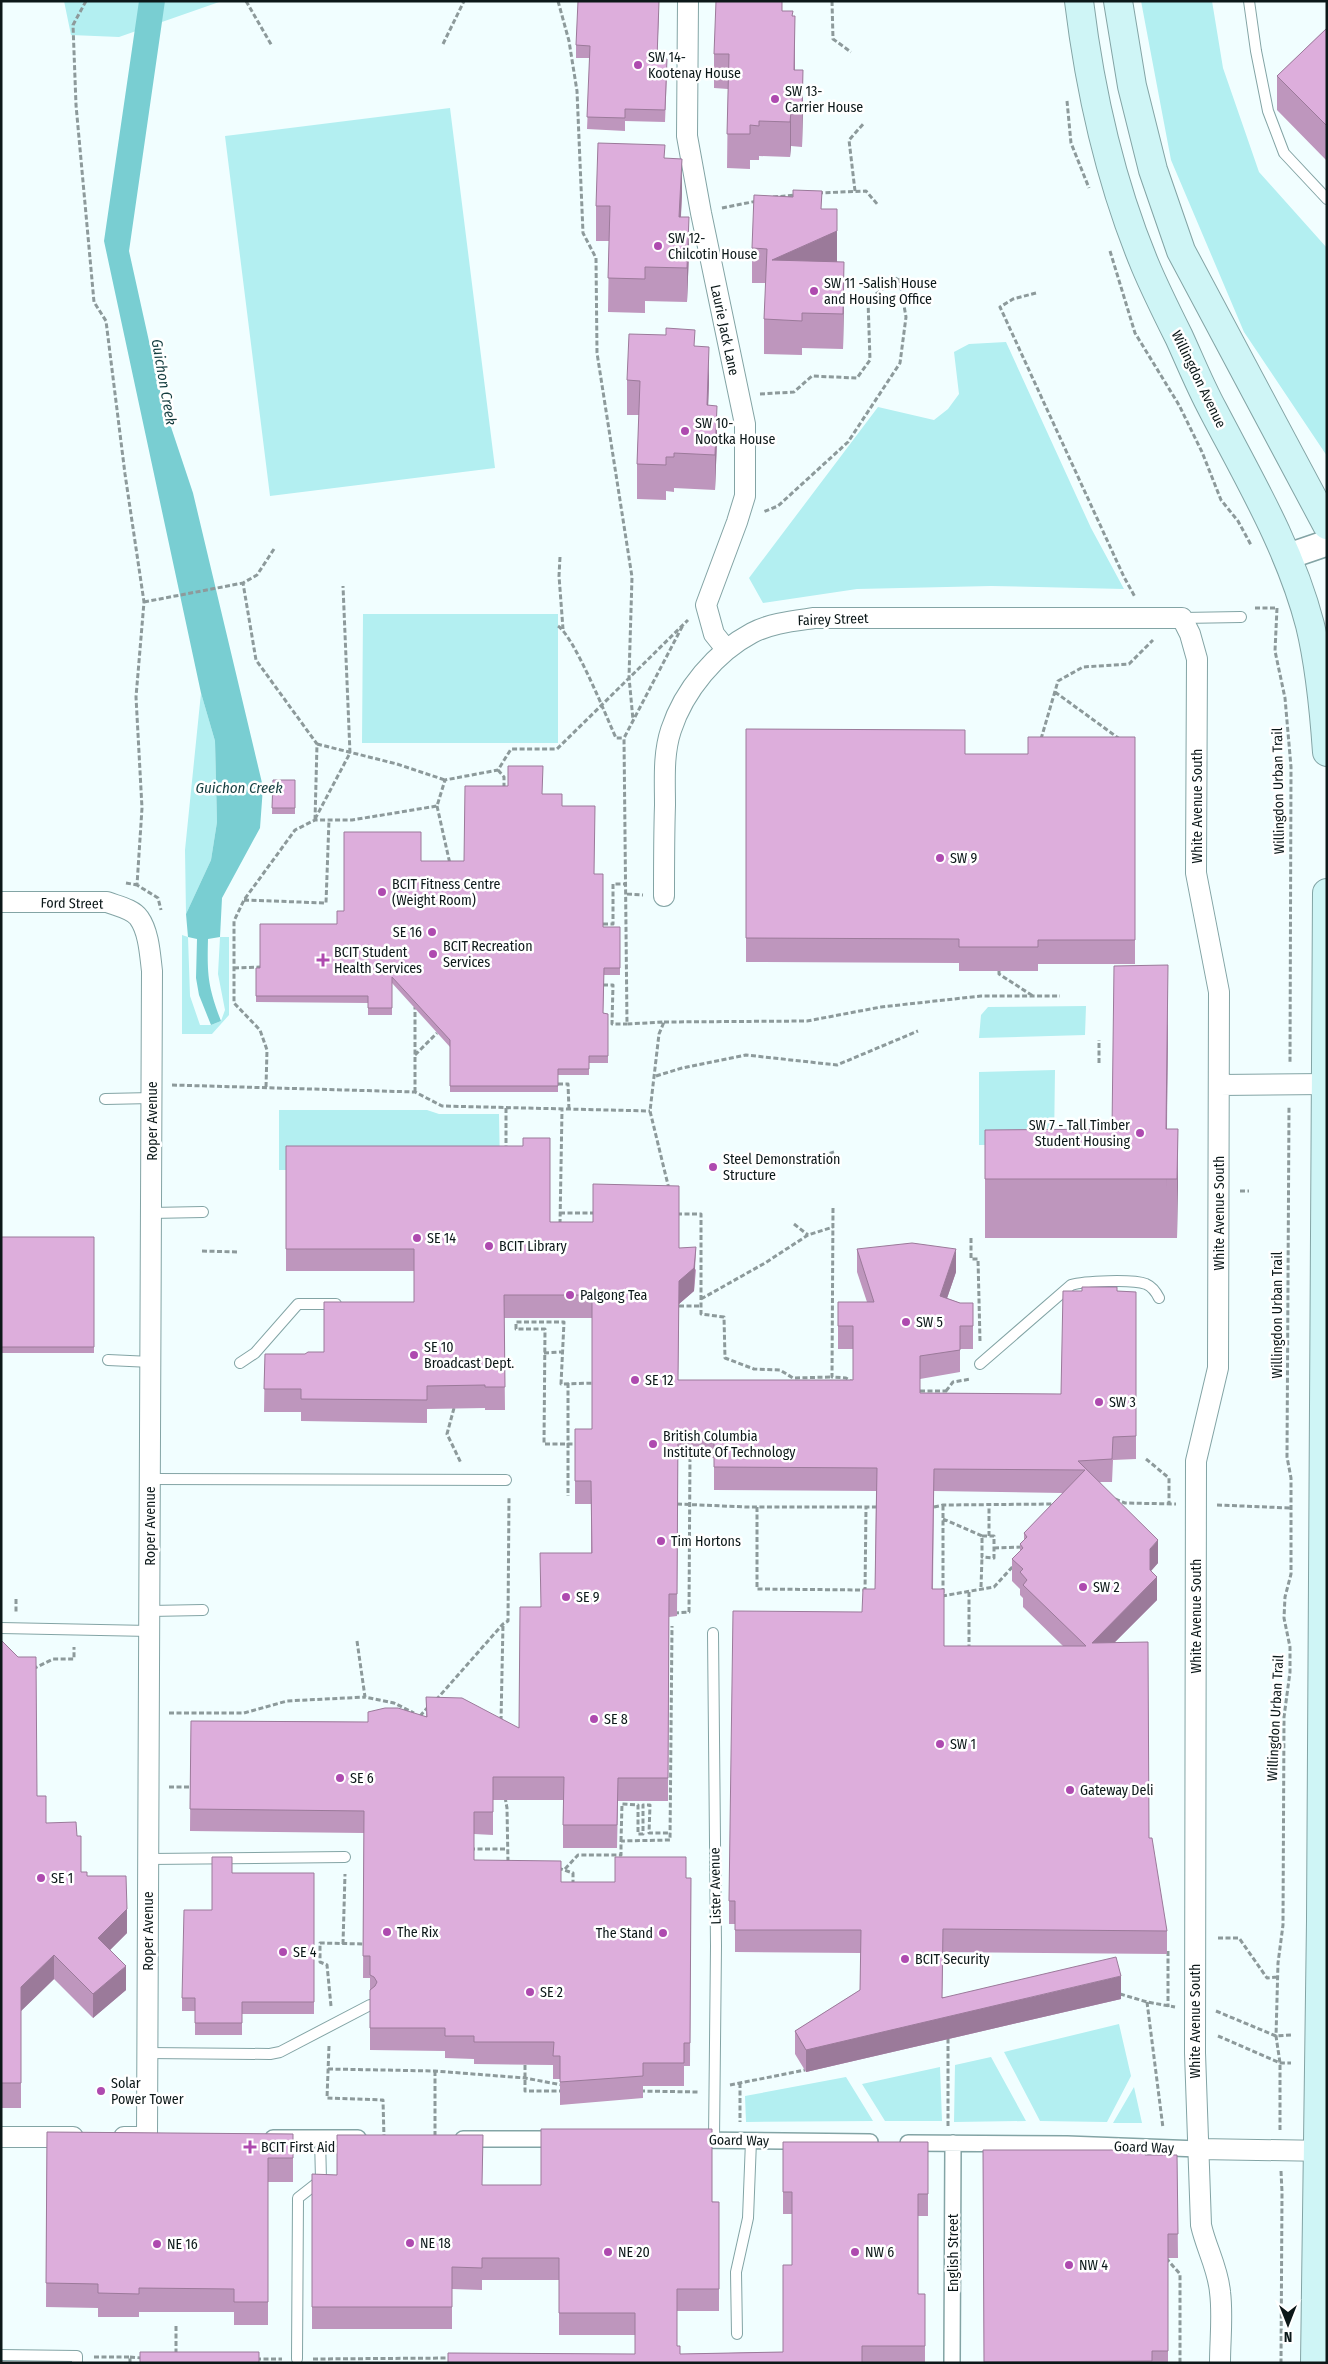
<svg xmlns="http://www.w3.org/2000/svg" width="1328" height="2364" viewBox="0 0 1328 2364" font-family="'Fira Sans Condensed',sans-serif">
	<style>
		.green { fill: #b3eff1 }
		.water { fill: #79ced2 }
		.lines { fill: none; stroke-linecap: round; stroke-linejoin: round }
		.service-casing { stroke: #83a4a5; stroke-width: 12 }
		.pedestrian-casing { stroke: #83a4a5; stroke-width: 18 }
		.minor-casing { stroke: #83a4a5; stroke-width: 22 }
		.tertiary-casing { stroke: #83a4a5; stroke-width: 28 }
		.secondary-casing { stroke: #83a4a5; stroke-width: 30 }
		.path { stroke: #8d9a9b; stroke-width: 3; stroke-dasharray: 5 2.5; stroke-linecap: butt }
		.service { stroke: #fff; stroke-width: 10 }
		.pedestrian { stroke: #fff; stroke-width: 15 }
		.minor { stroke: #fff; stroke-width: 20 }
		.tertiary { stroke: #fff; stroke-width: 25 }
		.secondary { stroke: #cff5f6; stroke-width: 28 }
		.wall { fill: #be96bd; fill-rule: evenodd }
		.shaded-wall { fill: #9b7a9a }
		.building { fill: #ddaedc; stroke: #9b7a9a; fill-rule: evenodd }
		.poi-dot { fill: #ae4aaf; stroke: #fff; stroke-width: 2 }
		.labels { text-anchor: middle; stroke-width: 5; stroke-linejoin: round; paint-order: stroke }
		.poi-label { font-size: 14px; fill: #0c1819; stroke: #fff; text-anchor: start }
		.street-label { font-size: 14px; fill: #0c1819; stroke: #fff }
		.water-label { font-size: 15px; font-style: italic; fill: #133c3e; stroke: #fff }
	</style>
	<rect width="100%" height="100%" fill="#f1feff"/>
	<path class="green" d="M64 1H222L119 37 71 35Z
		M1141 1H1212L1223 68 1259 172 1327 248V456L1244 332 1171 160Z
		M450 108 495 468 270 496 225 136Z
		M1006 342 1091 528 1124 589 991 586 857 589 763 603 749 578 878 407 934 420 948 409 959 394 954 352 969 344Z
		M363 614H558V743H362Z
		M201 693 215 741 217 822 211 860 186 914 185 850Z
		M182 935 188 937 190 996 200 1025H211L221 1021 225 1010 218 974 220 937H229V1015L212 1034H182Z
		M1086 1006 1085 1035 979 1038 981 1015 988 1007Z
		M1055 1070 1054 1144 979 1145V1072Z
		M279 1110H427L439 1114H499L500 1169 279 1170Z
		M1119 2024 1131 2076 1107 2122 1040 2121 1004 2052Z
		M991 2057 1026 2121 954 2122 955 2065Z
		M940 2067 942 2121H885L862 2084Z
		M846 2077 873 2121 746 2122 745 2096Z
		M1134 2087 1142 2123H1113Z"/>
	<path class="water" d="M139 1H165L129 251 162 400 193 493 263 787 260 828 222 898 220 937 208 939C207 975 208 987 221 1021L211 1025 199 995 196 978 197 939 188 937 186 914 211 860 217 822 215 741 201 693 104 241Z"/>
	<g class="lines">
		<g class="service-casing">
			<path id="service" d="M1249 1 1256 51 1268 111 1284 153 1327 199
				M1182 618 1241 617
				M105 1099 152 1098
				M151 1213 203 1212
				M108 1360 151 1362
				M240 1363 255 1353 298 1304H336
				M980 1364 1071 1285C1084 1281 1133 1279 1146 1284 1153 1287 1156 1292 1159 1298
				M150 1479 506 1480
				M150 1611 203 1610
				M1 1628 150 1631
				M713 1633 716 1946 714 2140
				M149 1859 345 1857
				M147 2053 270 2054 280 2052 370 2005
				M737 2334 736 2272 748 2218 751 2141
				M1 2355 77 2356V2363
				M297 2359 298 2198 321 2180 320 2138"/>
		</g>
		<g class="pedestrian-casing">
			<path id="pedestrian" d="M273 2138H358
				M463 2139H560
				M693 2140 870 2142
				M908 2143 1067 2144 1199 2149
				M952 2363 953 2143"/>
		</g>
		<g class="minor-casing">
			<path id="minor" d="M688 1 687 136 701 213 745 424V496L737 522 706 605 714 634 726 649
				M664 896C664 865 664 835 665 805 665 780 663 754 671 730 684 690 716 652 752 633 771 623 793 621 814 618H1182L1190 634 1197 659 1196 873 1219 992 1218 1368 1196 1461 1195 2053 1201 2225C1206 2248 1218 2268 1220 2292 1223 2315 1220 2340 1220 2363
				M1 902H107C117 906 133 909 139 918 149 932 150 955 152 971L147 2137H124
				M1219 1085 1326 1084
				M1 2137H73
				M1199 2149 1327 2151"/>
		</g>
		<g class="tertiary-casing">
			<path id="tertiary" d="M1286 557 1327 543"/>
		</g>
		<g class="secondary-casing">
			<path id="secondary" d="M1079 1C1090 91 1110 181 1145 265 1155 289 1167 313 1179 337 1190 361 1200 386 1213 410 1249 479 1290 548 1310 625 1320 666 1324 709 1327 752
				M1118 1 1132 86 1153 170 1181 251 1327 525
				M1315 2363 1321 1921 1327 893"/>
		</g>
		<path class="path" d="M86 1 73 25 76 105 94 302 106 321 125 474 144 602 136 697 142 808 137 885 158 898 161 910
			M246 1 272 46
			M558 1 569 41 577 91 583 233 596 258 597 353 632 577 629 677 633 720
			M832 1 833 39 851 52
			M443 44 464 1
			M1067 101 1071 143 1089 188
			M855 191 849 140 864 123
			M818 193 866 191 878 205
			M773 197 797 195
			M722 208 757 201
			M1110 251 1135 333 1179 405 1202 452 1221 500 1238 521 1251 545
			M1036 293 1013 299 1000 307 1124 577 1135 597
			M760 394 794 392 812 376 857 378 870 360 868 300 899 277 906 317 900 363 848 442 778 506 763 512
			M274 549 257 575 243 583 256 660 317 744 315 820
			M560 557 559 576 563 629
			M144 602 243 583
			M1255 608H1277
			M1277 608 1275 651 1285 698 1291 767 1290 1063
			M558 626C575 638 606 716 616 738H624
			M1055 692 1121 740
			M1041 739 1058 681 1083 667 1129 664 1153 640
			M317 744 397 764 445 780
			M498 770 504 777V789
			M437 806 450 864
			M315 819 350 753 343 586
			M126 883 137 885
			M627 894 643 895
			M244 900 326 903 329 820
			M603 924H613V884H627
			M234 968 260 967
			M999 971V974L1033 996
			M603 985H613L612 1024H627
			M664 1022 807 1021 881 1007 981 996H1060
			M415 1055 437 1033
			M1099 1063V1040
			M656 1076 682 1068 746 1055 837 1065 918 1031
			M558 1084H568L569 1110
			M172 1085 415 1092 442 1106 650 1111
			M266 1087 267 1050 260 1030 234 1003V921L244 900 295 830 315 820H352L437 806 445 780 498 770 511 749H557L688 620
			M415 1092V1007
			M506 1108V1150
			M794 1165 834 1152
			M669 1189 650 1111 659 1034 664 1022 627 1024 624 738 683 625
			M1240 1191H1249
			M833 1208 832 1377 846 1378 853 1382
			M560 1213H597
			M677 1214H701V1314L724 1317 725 1358 754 1369 780 1370 793 1378 832 1377
			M560 1224 562 1110
			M794 1224 808 1235
			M971 1238V1259H978L980 1341
			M202 1251 238 1252
			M701 1299 765 1263 808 1235 833 1227
			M679 1306H701
			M544 1353 561 1352
			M568 1383V1496
			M920 1391H947
			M946 1391 953 1382 971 1379
			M454 1408 447 1434 461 1463
			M580 1444H544L545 1329H516V1322H564L561 1384 596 1383
			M1146 1459 1169 1478V1504
			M1115 1499 1125 1503 1176 1504
			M677 1504 747 1507H877
			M1217 1505 1291 1508
			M757 1507V1589L864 1590
			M934 1507 943 1505 1056 1504
			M943 1519 982 1536
			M982 1536H994V1558L982 1557Z
			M989 1536V1505
			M994 1548 1024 1547
			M981 1587 982 1557
			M865 1592 866 1507
			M969 1592V1649
			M943 1593V1505
			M942 1596 994 1587 1015 1564
			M16 1599V1612
			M674 1613 689 1612 690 1453
			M357 1641 365 1697 394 1703 414 1713
			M33 1669 53 1659H74V1647
			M436 1700 503 1624 508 1621 509 1497
			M169 1713H244L287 1701 365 1697
			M420 1716 428 1707
			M501 1721 503 1624
			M169 1787H191
			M505 1797 507 1808 508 1863
			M621 1841 622 1804 638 1805V1834H643V1805H650L649 1833H670
			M470 1849H507
			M558 1868 573 1873V1884
			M565 1869 578 1855H621V1841L670 1840 672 1626
			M1218 1938H1239L1267 1978 1277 1977
			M343 1944 345 1874
			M1168 1951V2007
			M1120 1994 1147 2002 1175 2007
			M1147 2002 1163 2128
			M331 2006 327 1965 320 1962V1943L364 1944
			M1216 2011 1276 2036 1291 2035
			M1218 2036 1280 2063H1291
			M329 2046 327 2098 383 2100 384 2138
			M525 2065V2091H564
			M328 2069 435 2071 525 2078 562 2085
			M435 2071V2138
			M740 2083V2122
			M730 2085 805 2070
			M640 2091 698 2092
			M948 2126V2039
			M1280 2130V2063L1276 2036 1278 1963 1283 1925 1284 1717 1290 1672V1647L1284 1618 1285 1597 1291 1574V1478L1287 1457 1289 1107
			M1281 2171 1282 2192 1281 2363
			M1166 2258 1180 2274V2363
			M176 2326V2356
			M94 2357H130V2363
			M130 2357 142 2358
			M256 2359H282
			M313 2359 452 2358"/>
		<use href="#service" class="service"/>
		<use href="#pedestrian" class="pedestrian"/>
		<use href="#minor" class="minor"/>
		<use href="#tertiary" class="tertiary"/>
		<use href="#secondary" class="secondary"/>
	</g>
	<path class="wall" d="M782 11 793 16 795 51V70L803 104 802 147 791 146 790 157 759 156V160H750V169L727 168 728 89 714 88V54Z
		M659 13 657 59 667 72 665 122 625 121V131L587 129 590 58H576V45Z
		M1327 28V161L1277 110V76Z
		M665 158 682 193 681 217 689 252 687 302 645 301V313L608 312 609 241H596V206Z
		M822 209 837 261 844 296 843 349 802 348V355L764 354V319L766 283H752V248Z
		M695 346 709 382 708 405 717 440 715 490 674 488V492L666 491V500L637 499V464L639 415H627V380Z
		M746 729 965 754H1028L1135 737V964H1038V971H959V963L746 962Z
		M273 780H295V814H272Z
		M542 794 562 806 594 874 603 927H620V975H604L603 1013 608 1014V1063H589V1075H558V1092H450V1047L392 983V1015H368V1003L256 1002V968H260L337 924 344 911 421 861H464Z
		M1168 1024 1167 1129H1178L1177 1238H985V1130L1112 1129Z
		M286 1146 550 1222 679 1248 696 1270 694 1291 679 1304 678 1380H853V1349H838V1302H867L857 1272V1249L956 1272 947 1298 960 1303H973V1349H960V1372L920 1379V1393L1061 1394 1117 1291 1136 1292V1459L1113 1460 1112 1482H1100L1158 1563 1151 1571 1157 1600 1115 1642 1149 1838 1167 1931V1954L943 1952 942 1997 1121 1999 806 2072 795 2054V2031L860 1990 861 1953 735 1952V1924H729V1901L862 1612 875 1589 876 1491 714 1490V1458L678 1457 677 1616 669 1617 668 1801H618L617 1848H563V1800H493V1835L474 1834V1860L561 1882H615L691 1878 690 2066H684V2086H643V2098L560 2105V2079H553V2065L474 2064V2059L445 2058V2051L370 2050V1978H363L364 1833 190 1831 191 1721 368 1722 426 1716V1697L519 1728 540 1607 591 1553V1504H575V1429H592V1318H504L505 1410H485V1408L427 1409V1423L301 1421V1412H264L265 1354H305L324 1352 414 1302V1271H286ZM934 1491 1063 1493 1024 1533V1540L1020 1544V1551L1012 1559V1581L1020 1589V1595L1023 1598V1607L1063 1646H944L933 1589Z
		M1 1237H94V1353H1Z
		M1 1640 37 1796 46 1823 77 1836 81 1872 87 1876 127 1933 110 1950 126 1990 93 2018 54 1979 21 2011V2108H1Z
		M232 1873H314V2014H242V2035H195V2011H182V1998L212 1910Z
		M47 2132 293 2134V2182H268V2325H234V2312H139V2317H98V2308L46 2307Z
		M783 2142H928V2216H918V2294H925V2363H448L635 2354V2335H559V2280H482V2290L452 2289V2329H312V2174L337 2175 719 2202V2311H677V2346L680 2354 783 2352 792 2265V2214H783Z
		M983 2150 1145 2155H1177L1178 2258H1168V2363H984Z"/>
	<path class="shaded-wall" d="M795 16V51L794 104V70Z
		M803 70V104L802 147V112Z
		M791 112V146L790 157V122Z
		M682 159V193L679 251V217Z
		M837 209V266L772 260 822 238Z
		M689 217V252L687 302V268Z
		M844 262V296L843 349V314Z
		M709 347V382L707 440V405Z
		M717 406V440L715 490V455Z
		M1168 965V1024L1166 1188V1129Z
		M1178 1129V1187L1177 1238V1179Z
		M696 1247 694 1291 679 1304V1281Z
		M956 1249V1272L940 1319V1296Z
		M1158 1540V1563L1150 1572V1549Z
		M1157 1577V1600L1092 1665V1643Z
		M127 1909V1933L98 1962V1938Z
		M54 1955V1979L21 2011V1987Z
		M126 1966V1990L93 2018V1994Z
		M1121 1976V1999L806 2072V2050Z"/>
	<path class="building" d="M578 1H659L657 59H667L665 110 625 109V118L587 117 590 46 576 45Z
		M716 1H782V11H793L792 16H795L794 70H803L802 112H791L790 122 759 121V126L750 125V134H727L729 54H714Z
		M1327 28V126L1277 76Z
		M598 143 665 145 664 158 682 159 679 217H689L687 268 645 267V279L608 278 610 206H596Z
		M793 190 822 191 821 209H837V231L772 260 844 262 843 314 802 313V321L764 319 767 249 752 248 754 195 793 197Z
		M666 328 695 330 694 346 709 347 707 405 717 406 715 455 674 453V457H666V465L637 464 640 381 627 380 629 334 666 335Z
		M746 729 965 730V754H1028V737H1135V940H1038V947H959V939L746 938Z
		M508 766H543L542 794H562V806H595L594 874H603V927H620V968H604L603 1013 608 1014V1056H589V1069H558V1086H450V1040L392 977V1008H368V996H256V968H260V924H337V911H344V832H421V861H464L465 786H508Z
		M273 780H295V808H272Z
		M1168 965 1166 1129H1178L1177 1179H985V1130L1112 1129 1114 966Z
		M523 1138H550V1222H593V1184L679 1186V1248L696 1247 694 1268 679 1281 678 1380H853V1326H838V1302H874L857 1249 912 1243 956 1249 940 1296 960 1303H973V1326H960V1350L920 1356V1393L1061 1394 1063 1291H1082V1287H1117V1291L1136 1292V1436L1113 1437 1112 1459 1078 1461 1158 1540 1150 1549V1570L1157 1577 1092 1643 1148 1642 1149 1838H1152L1167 1931 943 1929 942 1998 1116 1957 1121 1976 806 2050 795 2031 860 1990 861 1930H735V1901H729L733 1611 862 1612 863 1589H875L877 1468 714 1467V1435L678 1434 677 1594H669L668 1778H618L617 1825H563L564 1777H493V1812H474V1860L561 1861V1882H615V1857H686V1878H691L690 2043H684V2063H643V2076L560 2082V2056H553L554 2042H474V2036H445V2028H370V1990L375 1986 377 1982 374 1977 370 1975V1956H363L364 1811 190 1809 191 1721 368 1722V1712L385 1708H398L427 1717 426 1697 462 1698 519 1728 520 1607H541L540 1553H592L591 1481H575V1429H592V1295H504L505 1387H485V1385L427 1386V1400L301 1399V1389H264L265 1354H305L308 1352H324V1302H414V1249H286V1146H523ZM934 1469 1085 1470 1024 1533 1027 1537 1020 1544 1023 1548 1012 1559 1023 1569 1020 1572 1027 1580 1023 1585 1086 1646H944V1589H932Z
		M1 1237H94V1347H1Z
		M1 1640 18 1657H36L37 1796H46V1823L76 1822 77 1836H81V1872H87V1876H126L127 1909 98 1938 126 1966 93 1994 54 1955 21 1987V2083H1Z
		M212 1857H232V1873H314V2002H242V2023H195V1998H182L184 1910H212Z
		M541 2129H712V2202H719V2289H677V2346H680V2354L783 2352V2265H792V2192H783V2142H928V2194H918V2294H925V2346H862V2363H448V2353L635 2354V2313H559V2258H482V2268L452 2267V2307H312V2174L337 2175V2135H483L482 2185H541Z
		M47 2132 293 2134V2158H268V2302H234V2289L139 2288V2294L98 2293V2284L46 2283Z
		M983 2150H1145V2155H1177L1178 2234H1168V2351H1152V2361L984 2362Z
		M140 2352H259V2363H140Z"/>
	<g class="poi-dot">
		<circle cx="638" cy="65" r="5"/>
		<circle cx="775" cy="99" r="5"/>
		<circle cx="658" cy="246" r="5"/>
		<circle cx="814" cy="291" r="5"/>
		<circle cx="685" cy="431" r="5"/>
		<circle cx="940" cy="858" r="5"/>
		<circle cx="382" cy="892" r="5"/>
		<circle cx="432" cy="932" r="5"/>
		<circle cx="433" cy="954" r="5"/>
		<path d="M320.5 952.5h5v5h5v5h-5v5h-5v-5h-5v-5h5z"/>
		<circle cx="1140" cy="1133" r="5"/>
		<circle cx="713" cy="1167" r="5"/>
		<circle cx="417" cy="1238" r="5"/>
		<circle cx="489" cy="1246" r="5"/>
		<circle cx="570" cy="1295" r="5"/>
		<circle cx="906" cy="1322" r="5"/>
		<circle cx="414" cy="1355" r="5"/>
		<circle cx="635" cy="1380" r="5"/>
		<circle cx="1099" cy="1402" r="5"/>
		<circle cx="653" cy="1444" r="5"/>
		<circle cx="661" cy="1541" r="5"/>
		<circle cx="1083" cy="1587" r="5"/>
		<circle cx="566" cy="1597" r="5"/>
		<circle cx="594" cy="1719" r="5"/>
		<circle cx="940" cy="1744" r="5"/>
		<circle cx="340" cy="1778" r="5"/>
		<circle cx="1070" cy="1790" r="5"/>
		<circle cx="41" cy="1878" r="5"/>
		<circle cx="387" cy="1932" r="5"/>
		<circle cx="663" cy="1933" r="5"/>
		<circle cx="283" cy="1952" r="5"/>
		<circle cx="905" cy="1959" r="5"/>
		<circle cx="530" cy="1992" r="5"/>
		<circle cx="101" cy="2091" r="5"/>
		<path d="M247.5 2139.5h5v5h5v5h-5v5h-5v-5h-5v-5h5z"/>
		<circle cx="410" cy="2243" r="5"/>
		<circle cx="157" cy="2244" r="5"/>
		<circle cx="608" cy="2252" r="5"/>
		<circle cx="855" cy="2252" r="5"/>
		<circle cx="1069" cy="2265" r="5"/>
	</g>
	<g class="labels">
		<g class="poi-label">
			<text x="648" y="62">SW 14-<tspan x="648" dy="16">Kootenay House</tspan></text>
			<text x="785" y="96">SW 13-<tspan x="785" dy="16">Carrier House</tspan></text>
			<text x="668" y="243">SW 12-<tspan x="668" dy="16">Chilcotin House</tspan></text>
			<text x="824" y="288">SW 11 -Salish House<tspan x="824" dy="16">and Housing Office</tspan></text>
			<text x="695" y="428">SW 10-<tspan x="695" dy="16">Nootka House</tspan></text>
			<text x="950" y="863">SW 9</text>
			<text x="392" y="889">BCIT Fitness Centre<tspan x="392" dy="16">(Weight Room)</tspan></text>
			<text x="422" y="937" text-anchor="end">SE 16</text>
			<text x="443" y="951">BCIT Recreation<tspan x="443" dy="16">Services</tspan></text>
			<text x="334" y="957">BCIT Student<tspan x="334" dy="16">Health Services</tspan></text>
			<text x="1130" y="1130" text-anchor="end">SW 7 - Tall Timber<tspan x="1130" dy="16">Student Housing</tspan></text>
			<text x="723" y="1164">Steel Demonstration<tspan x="723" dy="16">Structure</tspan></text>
			<text x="427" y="1243">SE 14</text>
			<text x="499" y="1251">BCIT Library</text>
			<text x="580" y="1300">Palgong Tea</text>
			<text x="916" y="1327">SW 5</text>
			<text x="424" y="1352">SE 10<tspan x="424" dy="16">Broadcast Dept.</tspan></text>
			<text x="645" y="1385">SE 12</text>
			<text x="1109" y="1407">SW 3</text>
			<text x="663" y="1441">British Columbia<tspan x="663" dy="16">Institute Of Technology</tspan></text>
			<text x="671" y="1546">Tim Hortons</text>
			<text x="1093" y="1592">SW 2</text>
			<text x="576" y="1602">SE 9</text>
			<text x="604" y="1724">SE 8</text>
			<text x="950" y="1749">SW 1</text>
			<text x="350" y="1783">SE 6</text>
			<text x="1080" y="1795">Gateway Deli</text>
			<text x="51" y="1883">SE 1</text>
			<text x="397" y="1937">The Rix</text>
			<text x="653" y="1938" text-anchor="end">The Stand</text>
			<text x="293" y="1957">SE 4</text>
			<text x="915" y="1964">BCIT Security</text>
			<text x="540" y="1997">SE 2</text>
			<text x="111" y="2088">Solar<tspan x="111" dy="16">Power Tower</tspan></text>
			<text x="261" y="2152">BCIT First Aid</text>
			<text x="420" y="2248">NE 18</text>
			<text x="167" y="2249">NE 16</text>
			<text x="618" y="2257">NE 20</text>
			<text x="865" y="2257">NW 6</text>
			<text x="1079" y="2270">NW 4</text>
		</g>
		<g class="street-label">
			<text transform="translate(725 330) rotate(78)" y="5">Laurie Jack Lane</text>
			<text transform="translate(1199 379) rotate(64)" y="5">Willingdon Avenue</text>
			<text transform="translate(833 619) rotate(-2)" y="5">Fairey Street</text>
			<text transform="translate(1278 791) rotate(-91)" y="5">Willingdon Urban Trail</text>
			<text transform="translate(1197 806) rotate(-90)" y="5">White Avenue South</text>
			<text transform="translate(72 903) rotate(1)" y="5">Ford Street</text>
			<text transform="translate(152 1121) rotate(-90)" y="5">Roper Avenue</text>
			<text transform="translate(1219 1213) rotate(-90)" y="5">White Avenue South</text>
			<text transform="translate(1277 1315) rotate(-90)" y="5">Willingdon Urban Trail</text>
			<text transform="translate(150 1526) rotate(-90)" y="5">Roper Avenue</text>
			<text transform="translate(1196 1616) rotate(-90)" y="5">White Avenue South</text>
			<text transform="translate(1275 1718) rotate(-87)" y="5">Willingdon Urban Trail</text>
			<text transform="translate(715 1886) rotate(-91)" y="5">Lister Avenue</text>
			<text transform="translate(148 1931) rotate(-90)" y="5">Roper Avenue</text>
			<text transform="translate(1195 2021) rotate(-90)" y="5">White Avenue South</text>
			<text transform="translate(739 2140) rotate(1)" y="5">Goard Way</text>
			<text transform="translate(1144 2147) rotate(2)" y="5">Goard Way</text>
			<text transform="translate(953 2253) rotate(-90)" y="5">English Street</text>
		</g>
		<g class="water-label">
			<text transform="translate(164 382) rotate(80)" y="5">Guichon Creek</text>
			<text x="239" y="793">Guichon Creek</text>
		</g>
	</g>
	<rect width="1328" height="2364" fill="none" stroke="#0c1819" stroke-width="5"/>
	<g transform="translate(1288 2324) rotate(180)" stroke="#ffffff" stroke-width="4" paint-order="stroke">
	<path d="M0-4L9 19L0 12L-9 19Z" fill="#0c1819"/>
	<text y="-8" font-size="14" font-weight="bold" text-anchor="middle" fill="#0c1819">N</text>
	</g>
</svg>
